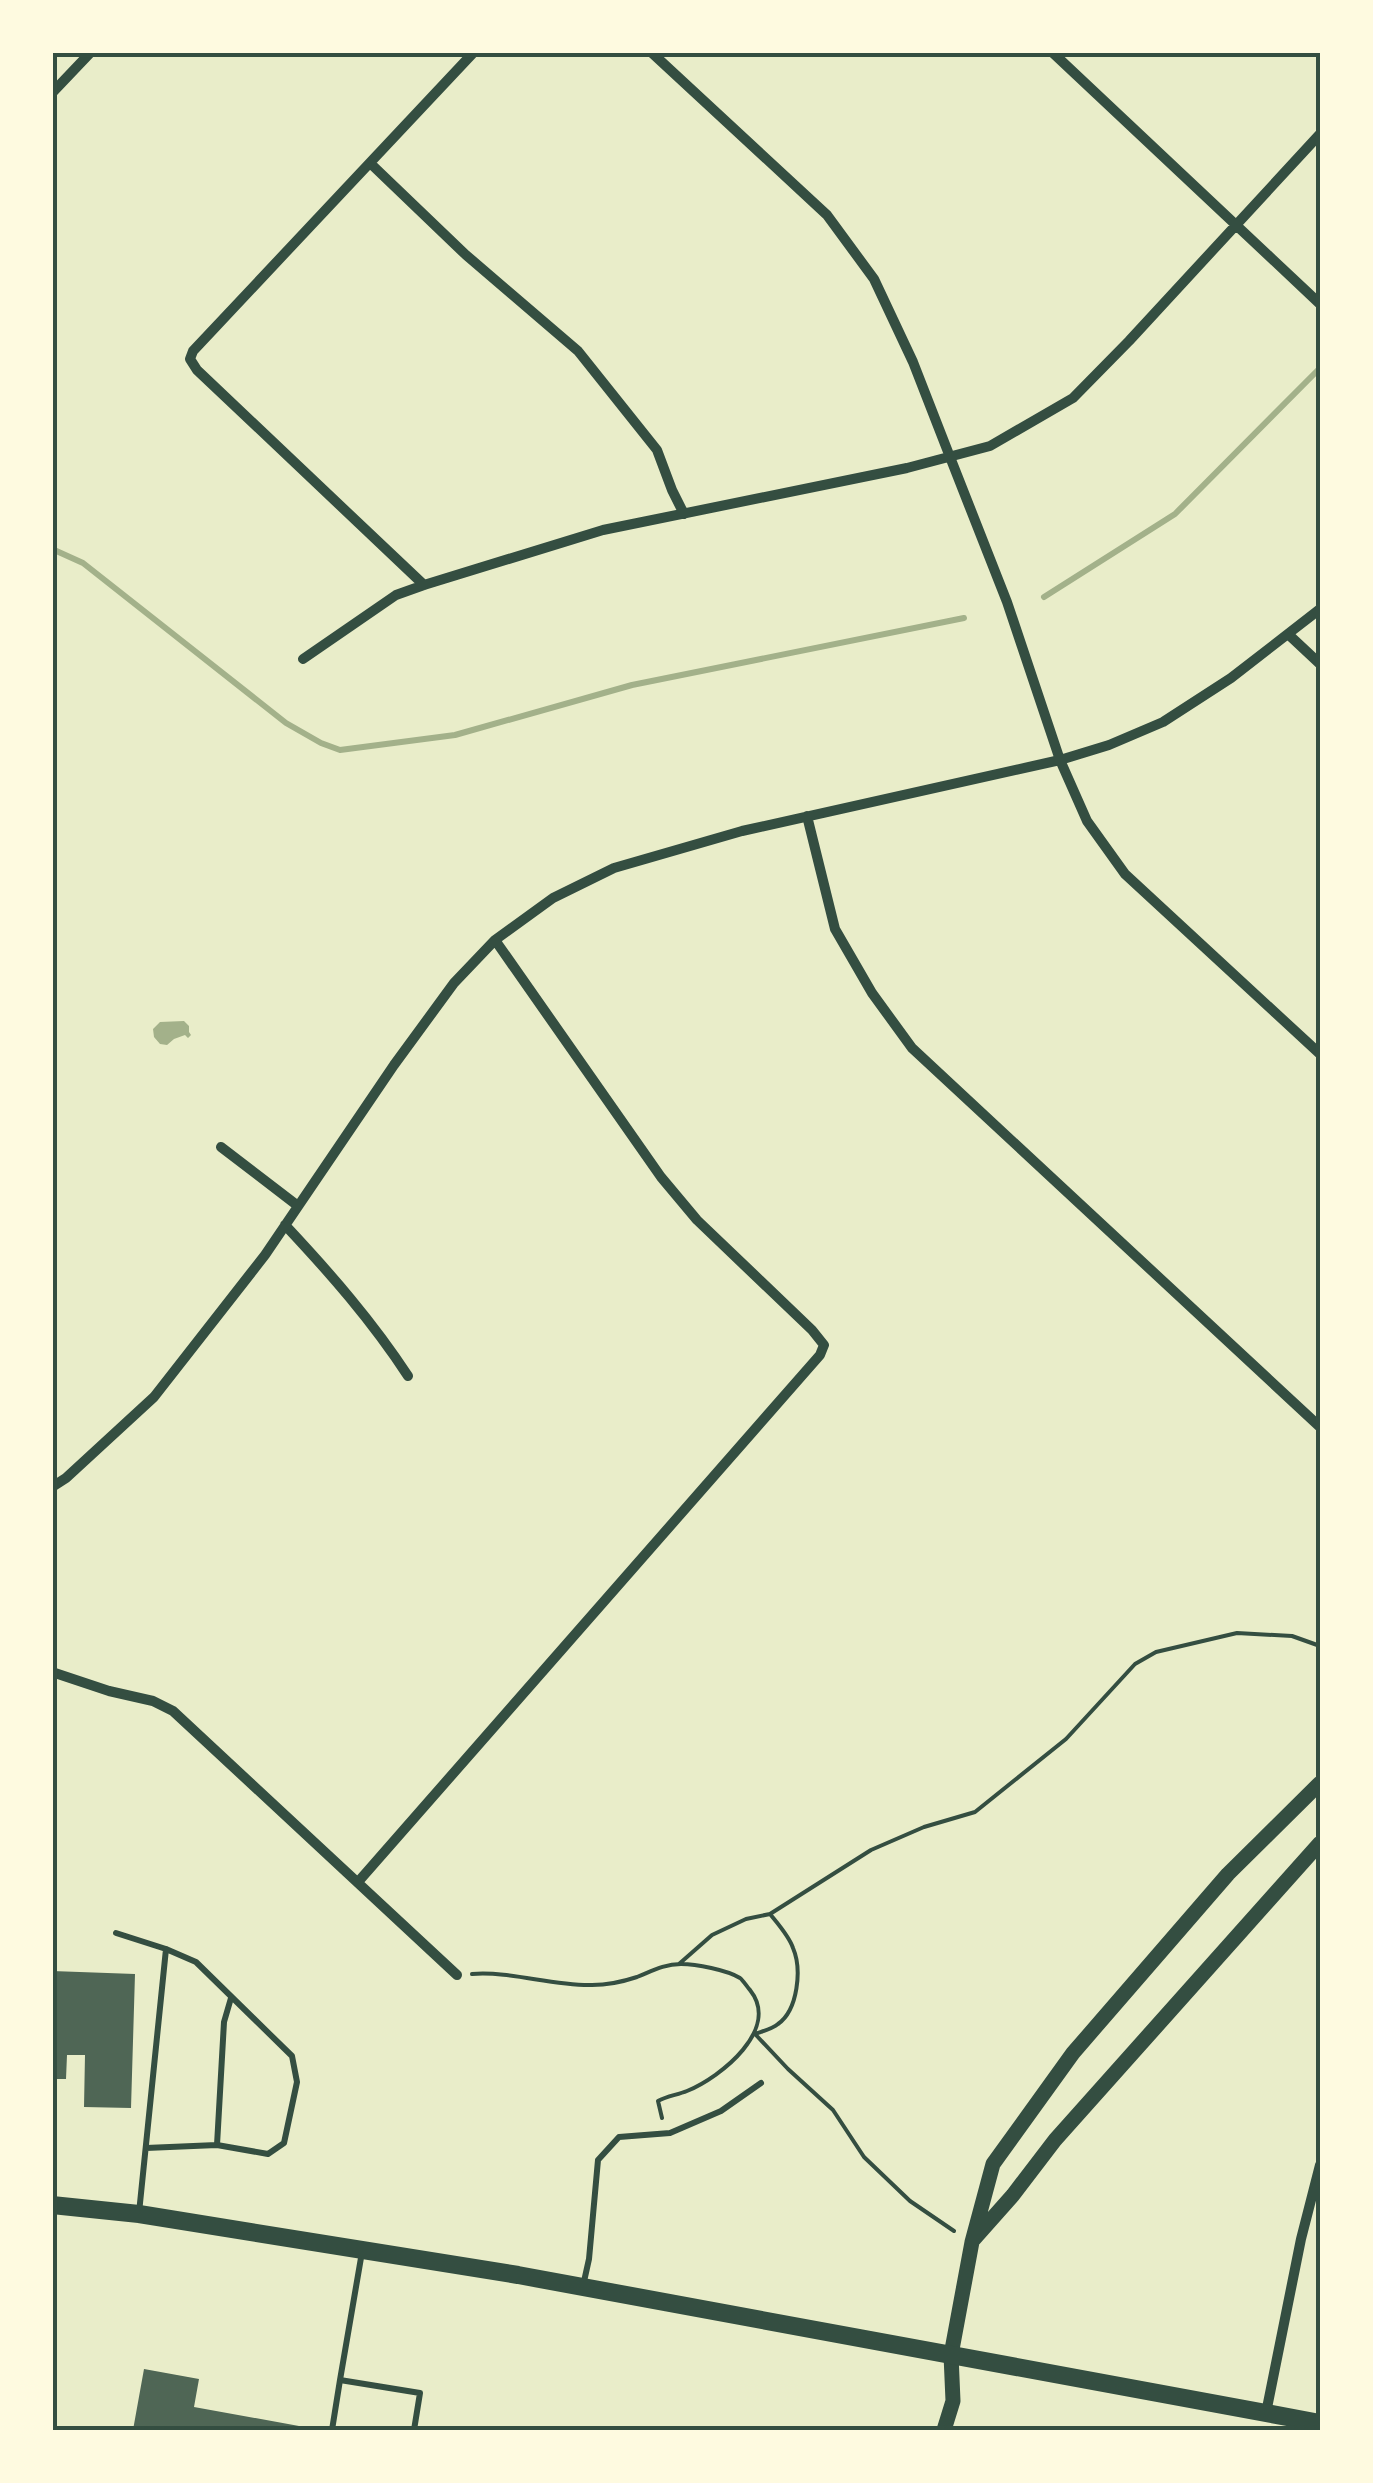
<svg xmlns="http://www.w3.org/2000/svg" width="1373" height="2483" viewBox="0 0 1373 2483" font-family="'Noto Sans',sans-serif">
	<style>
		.water { fill: #a3b18a }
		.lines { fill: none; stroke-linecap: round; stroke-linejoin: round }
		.stream { stroke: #a3b18a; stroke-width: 6 }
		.building { fill: #4f6655 }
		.path { stroke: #344e41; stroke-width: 4 }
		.service { stroke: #344e41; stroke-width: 6 }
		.minor { stroke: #344e41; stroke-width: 10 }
		.tertiary { stroke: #344e41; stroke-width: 15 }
		.secondary { stroke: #344e41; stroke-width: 18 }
		.neatline { fill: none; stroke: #344e41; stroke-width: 4 }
	</style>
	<rect width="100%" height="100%" fill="#e9edc9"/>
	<path class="water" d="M184 1021 189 1026V1032L191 1035 188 1038 185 1035 174 1039 167 1045 160 1044 154 1037 153 1029 160 1022Z"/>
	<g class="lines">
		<path class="stream" d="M52 549 83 563 286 723 321 743 340 750 455 735 632 685 964 618
			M1044 597 1175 514 1319 369"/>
	</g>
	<path class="building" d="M52 1971 135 1974 131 2108 84 2107 85 2055H67L66 2079H52Z
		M144 2369 199 2379 194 2407 299 2426 298 2430H133Z"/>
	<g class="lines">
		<path class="path" d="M770 1914C778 1924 789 1936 793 1948 802 1969 798 2010 778 2024 772 2029 763 2031 755 2034L788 2069 833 2110 864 2157 910 2201 954 2231
			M679 1964 712 1935 746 1919 770 1914 871 1850 924 1827 975 1812 1066 1739 1135 1664 1156 1652 1237 1633 1292 1636 1320 1646
			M472 1974C512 1971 551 1986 592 1985 606 1985 625 1981 637 1977 652 1971 664 1964 681 1964 696 1964 727 1970 740 1978 742 1979 748 1988 750 1990 781 2029 721 2077 687 2091 677 2095 667 2096 658 2101L662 2118"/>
		<path class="service" d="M116 1933 166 1949 196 1962 292 2056 297 2082 284 2143 268 2154 217 2145 146 2148
			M217 2145 224 2022 231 1998
			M139 2213 166 1949
			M583 2286 589 2259 598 2160 619 2137 670 2133 721 2111 761 2083
			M340 2380 362 2252
			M332 2430 340 2380 420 2393 414 2430"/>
		<path class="minor" d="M651 52 827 215 874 279 913 362 950 457 1007 602 1060 760 1087 821 1125 874 1320 1054
			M1052 52 1320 304
			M52 93 91 52
			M370 163 466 255 578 351 657 450 672 490 684 514
			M424 585 197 370 190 359 193 351 474 52
			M1289 635 1320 664
			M303 659 396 595 424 585 603 530 907 468 990 446 1073 398 1129 341 1320 134
			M807 816 835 929 872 993 912 1048 1320 1427
			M221 1147 298 1206
			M285 1225C330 1273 372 1321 408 1376
			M52 1487 66 1478 154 1397 265 1255 394 1065 454 983 495 940 553 898 614 868 742 831 1060 760 1109 745 1163 722 1231 678 1320 609
			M52 1672 109 1691 153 1701 173 1711 457 1975
			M358 1882 820 1355 824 1345 812 1330 697 1220 661 1177 495 940
			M1266 2413 1301 2239 1320 2165"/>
		<path class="tertiary" d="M974 2239 1013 2195 1055 2140 1320 1843
			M944 2430 953 2401 951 2355 972 2242 993 2164 1073 2053 1228 1874 1320 1783"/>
		<path class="secondary" d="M52 2205 139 2214 518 2275 1320 2423"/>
	</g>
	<rect width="1373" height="2483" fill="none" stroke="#fefae0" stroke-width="110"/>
	<rect x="55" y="55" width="1263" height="2373" class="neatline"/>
</svg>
